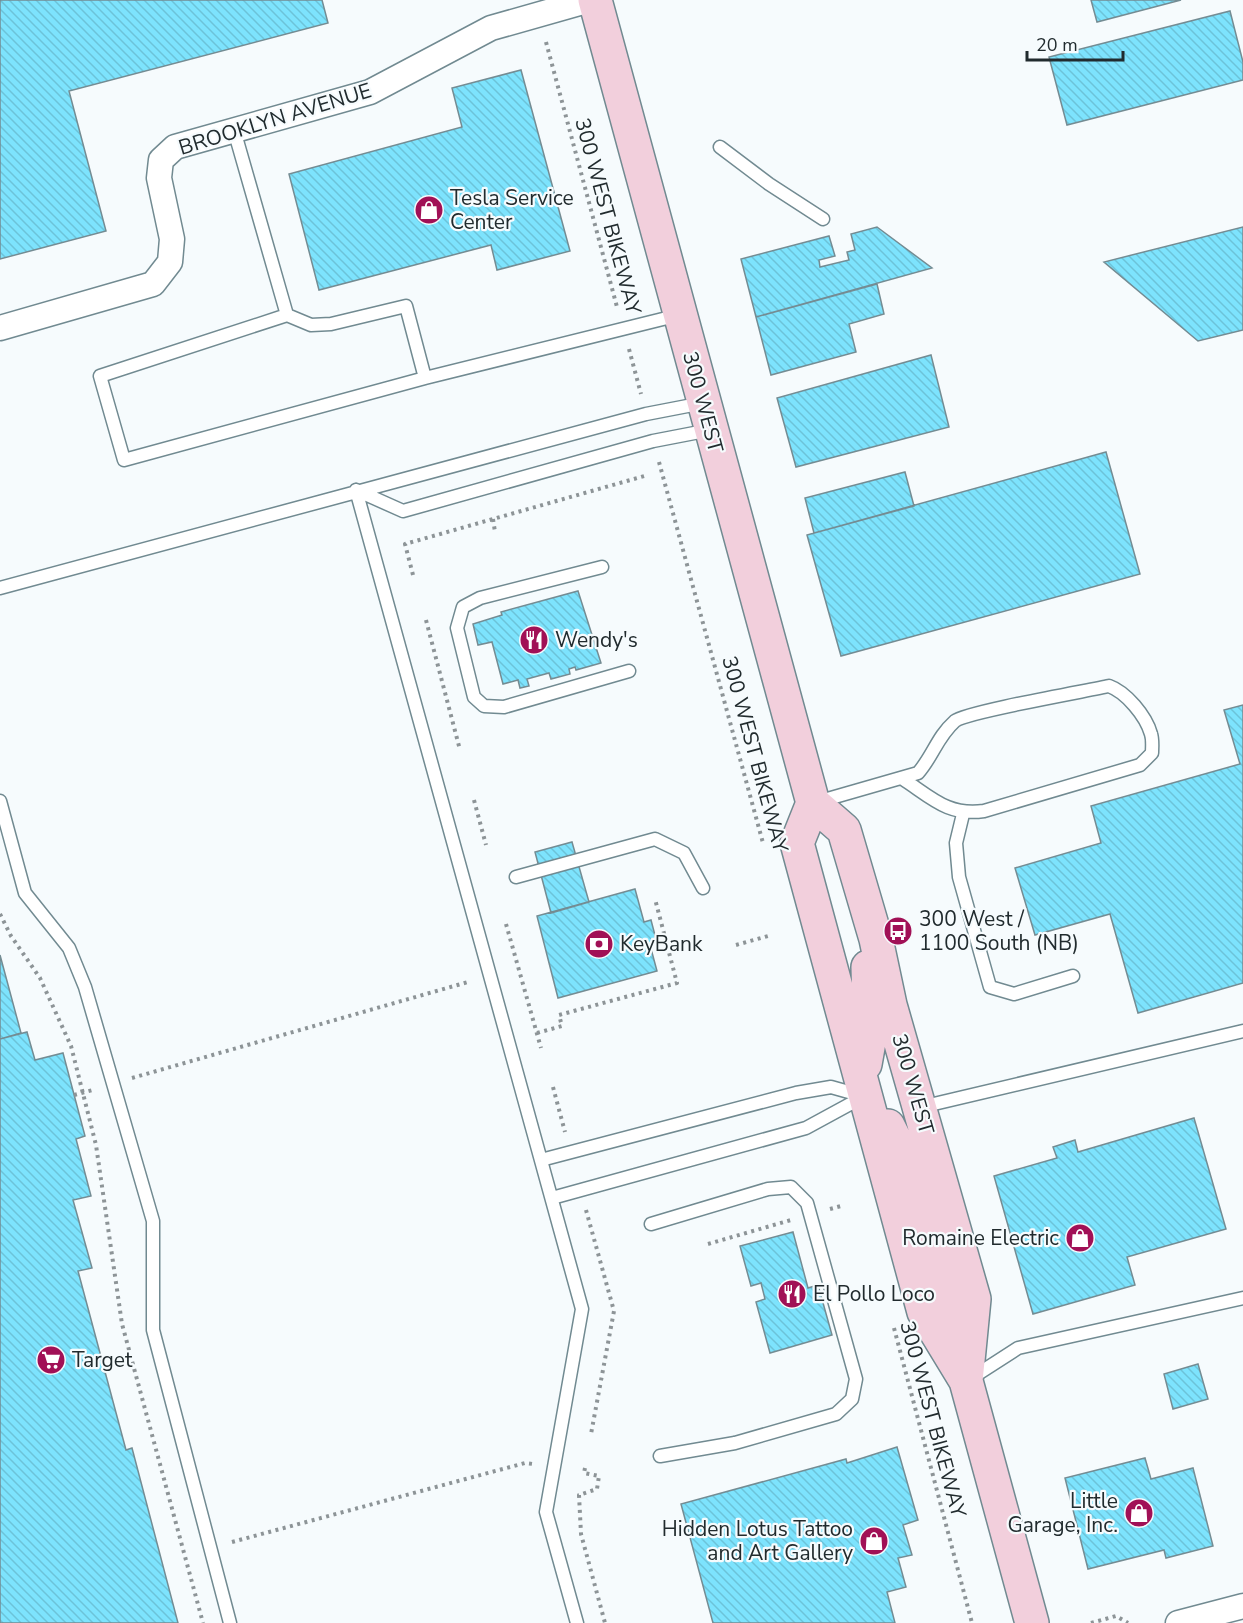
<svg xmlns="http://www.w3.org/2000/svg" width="1243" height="1623" viewBox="0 0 1243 1623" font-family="'Nunito Sans',sans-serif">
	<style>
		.building { fill: url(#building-back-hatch); stroke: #748c93; stroke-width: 1.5 }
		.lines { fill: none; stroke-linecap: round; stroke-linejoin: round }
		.service-casing { stroke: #718a91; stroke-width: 15 }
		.minor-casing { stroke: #718a91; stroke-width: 27 }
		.secondary-casing { stroke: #718a91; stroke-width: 36 }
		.path { stroke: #8d9497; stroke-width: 4; stroke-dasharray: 3 4.5; stroke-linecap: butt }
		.service { stroke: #fff; stroke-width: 12 }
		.minor { stroke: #fff; stroke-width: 24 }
		.secondary { stroke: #f2cfdc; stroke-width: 33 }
		.labels { text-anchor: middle; stroke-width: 4.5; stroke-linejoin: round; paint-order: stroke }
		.street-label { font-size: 21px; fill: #212b2e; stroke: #f6fbfd }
		.poi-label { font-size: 21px; fill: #212b2e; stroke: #f6fbfd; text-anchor: start }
	</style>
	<defs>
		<pattern id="building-back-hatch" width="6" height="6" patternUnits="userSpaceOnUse" patternTransform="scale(1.5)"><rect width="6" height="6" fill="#7de3fd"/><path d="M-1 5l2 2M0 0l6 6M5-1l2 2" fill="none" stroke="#6cc3d9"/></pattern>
	</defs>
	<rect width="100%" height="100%" fill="#f6fbfd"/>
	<path class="building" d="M0 0H322L328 23 69 91 106 231 0 259Z
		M1091 0H1181L1097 22Z
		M1230 11 1243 62V80L1067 125 1049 57Z
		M521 70 570 251 497 270 491 245 319 290 289 174 462 127 452 88Z
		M877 227 932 268 756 317 741 259 829 236 835 256 819 260 820 267 849 260 847 252 855 250 851 234Z
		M1243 227V330L1198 341 1104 262Z
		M877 284 884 314 849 324 856 352 771 375 756 317Z
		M931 355 949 427 796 467 777 398Z
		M1106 452 1140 574 841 656 807 535Z
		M905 472 914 506 814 533 805 498Z
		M578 591 601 663 576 670 575 667 569 669 570 674 551 679 549 673 527 679 529 686 520 688 518 680 503 684 492 642 478 645 473 624 502 615 501 612Z
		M1243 705V983L1138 1013 1110 914 1035 935 1015 868 1101 843 1091 806 1240 764 1224 710Z
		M572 842 589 902 551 913 535 852Z
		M635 889 644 922 651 920 657 943 650 945 657 971 558 998 537 916Z
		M0 955 21 1033 0 1039Z
		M27 1032 35 1060 63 1053 85 1136 76 1139 91 1196 73 1200 92 1268 78 1271 126 1450 132 1448 178 1623H0V1039Z
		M1194 1118 1226 1229 1127 1257 1135 1285 1033 1314 994 1176 1057 1158 1053 1147 1075 1140 1078 1152Z
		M793 1232 808 1288 818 1285 832 1335 770 1353 756 1302 765 1299 761 1283 751 1286 740 1246Z
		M1198 1364 1208 1399 1173 1409 1164 1374Z
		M897 1447 918 1520 903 1525 912 1555 898 1558 906 1587 887 1592 895 1623H713L681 1504 846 1459 847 1463Z
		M1145 1458 1151 1479 1193 1468 1213 1546 1166 1558 1164 1550 1088 1569 1065 1478Z"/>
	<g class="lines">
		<g class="service-casing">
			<path id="service" d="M234 130 287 315
				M720 147 769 184 823 219
				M425 378 124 460 100 376 287 315 311 325 331 324 406 306 425 378 679 315
				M356 490 582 1309 546 1512 577 1623
				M356 490 403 511 653 441 710 430
				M602 567 480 598 463 607 457 628 474 697 484 706 504 707 629 671
				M0 588 646 414 703 403
				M0 801 25 893 69 948 85 987 153 1221V1330L230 1623
				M817 802 918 773C933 756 937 737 955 721 966 712 1086 691 1109 686 1126 692 1146 716 1151 734 1153 740 1152 748 1152 753L1140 765 984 811C948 816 932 798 903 779
				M963 814 956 843 959 877 990 987 1014 994 1073 976
				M516 877 655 839 684 853 703 888
				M921 1107 1243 1031
				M541 1160 796 1093 831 1087 863 1096
				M552 1198 806 1128 863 1097
				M651 1224 768 1189 791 1187 807 1203 856 1379 852 1399 836 1414 735 1443 660 1456
				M970 1379 1018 1348 1243 1298"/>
		</g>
		<g class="minor-casing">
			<path id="minor" d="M0 328 153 284 170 262 172 239 159 178 161 160 175 147 370 92 491 28 590 0
				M1178 1623 1243 1606"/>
		</g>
		<g class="secondary-casing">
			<path id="secondary" d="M595 0 813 803 844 830 876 939 890 1005 974 1299 966 1381
				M813 803 797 843 924 1312 966 1381 1032 1623
				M865 1064 870 1036 868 967
				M888 1126 911 1172 957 1347"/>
		</g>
		<path class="path" d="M546 42 617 307
			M629 349 641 394
			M659 462 763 843
			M493 519 495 532
			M413 575 405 544 648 475
			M426 620 460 750
			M474 800 486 845
			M0 914 11 936 40 978 71 1046 96 1145 122 1324 203 1623
			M506 924 541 1048
			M736 945 768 936
			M537 1033 562 1026 559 1015 677 983 655 899
			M132 1078 468 982
			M553 1087 565 1132
			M74 1095 93 1090
			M830 1209 841 1206
			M586 1210 614 1311 591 1434
			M708 1244 791 1220
			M894 1328 972 1623
			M585 1468 584 1473 599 1476 597 1489 579 1495 581 1534 605 1623
			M232 1542 525 1463 533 1464
			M1091 1623 1116 1616 1128 1623"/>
		<use href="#service" class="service"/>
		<use href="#minor" class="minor"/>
		<use href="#secondary" class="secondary"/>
	</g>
	<defs>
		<g id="shop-disc" transform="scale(1.5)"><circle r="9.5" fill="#a11056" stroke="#f6fbfd"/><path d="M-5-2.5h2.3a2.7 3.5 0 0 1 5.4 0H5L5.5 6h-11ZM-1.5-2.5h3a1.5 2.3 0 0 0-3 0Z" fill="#fff"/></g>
		<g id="restaurant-disc" transform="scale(1.5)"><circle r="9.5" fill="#a11056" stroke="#f6fbfd"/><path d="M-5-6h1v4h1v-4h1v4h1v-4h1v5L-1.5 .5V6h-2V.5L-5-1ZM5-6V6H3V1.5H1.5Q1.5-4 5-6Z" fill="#fff"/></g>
		<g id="bus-disc" transform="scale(1.5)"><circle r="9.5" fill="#a11056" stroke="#f6fbfd"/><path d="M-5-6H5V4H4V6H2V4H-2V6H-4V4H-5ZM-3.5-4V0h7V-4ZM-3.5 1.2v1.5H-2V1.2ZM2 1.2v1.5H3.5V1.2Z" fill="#fff"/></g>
		<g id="bank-disc" transform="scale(1.5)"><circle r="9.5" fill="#a11056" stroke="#f6fbfd"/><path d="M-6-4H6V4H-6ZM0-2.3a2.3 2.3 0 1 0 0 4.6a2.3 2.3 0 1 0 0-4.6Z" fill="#fff"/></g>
		<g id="supermarket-disc" transform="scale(1.5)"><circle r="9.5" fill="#a11056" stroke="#f6fbfd"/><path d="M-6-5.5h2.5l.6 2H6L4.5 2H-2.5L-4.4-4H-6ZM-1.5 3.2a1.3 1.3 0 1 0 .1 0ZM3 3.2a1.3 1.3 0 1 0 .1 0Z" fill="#fff"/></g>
	</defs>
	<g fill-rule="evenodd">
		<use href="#shop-disc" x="429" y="210"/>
		<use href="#restaurant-disc" x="534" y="640"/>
		<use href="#bus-disc" x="898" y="931"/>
		<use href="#bank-disc" x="599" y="944"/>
		<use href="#shop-disc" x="1080" y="1238"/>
		<use href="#restaurant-disc" x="792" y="1294"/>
		<use href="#supermarket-disc" x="51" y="1360"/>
		<use href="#shop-disc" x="1139" y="1513"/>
		<use href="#shop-disc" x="874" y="1541"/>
	</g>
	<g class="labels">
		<g class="street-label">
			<text transform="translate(275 119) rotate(-17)" y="7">BROOKLYN AVENUE</text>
			<text transform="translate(608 216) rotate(75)" y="7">300 WEST BIKEWAY</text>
			<text transform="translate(703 402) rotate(75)" y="7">300 WEST</text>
			<text transform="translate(755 754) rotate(75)" y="7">300 WEST BIKEWAY</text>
			<text transform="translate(913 1084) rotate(74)" y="7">300 WEST</text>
			<text transform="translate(933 1419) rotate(75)" y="7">300 WEST BIKEWAY</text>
		</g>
		<g class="poi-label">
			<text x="450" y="205">Tesla Service<tspan x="450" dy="24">Center</tspan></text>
			<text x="555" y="647">Wendy's</text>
			<text x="919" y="926">300 West /<tspan x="919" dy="24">1100 South (NB)</tspan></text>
			<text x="620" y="951">KeyBank</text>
			<text x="1059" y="1245" text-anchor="end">Romaine Electric</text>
			<text x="813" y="1301">El Pollo Loco</text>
			<text x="72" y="1367">Target</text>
			<text x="1118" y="1508" text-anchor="end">Little<tspan x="1118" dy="24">Garage, Inc.</tspan></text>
			<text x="853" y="1536" text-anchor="end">Hidden Lotus Tattoo<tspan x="853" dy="24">and Art Gallery</tspan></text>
		</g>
	</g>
	<path d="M1027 51v9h96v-9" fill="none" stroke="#212b2e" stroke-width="3"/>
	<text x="1036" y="51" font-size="18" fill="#212b2e" stroke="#f6fbfd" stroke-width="4.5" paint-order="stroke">20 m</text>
</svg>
